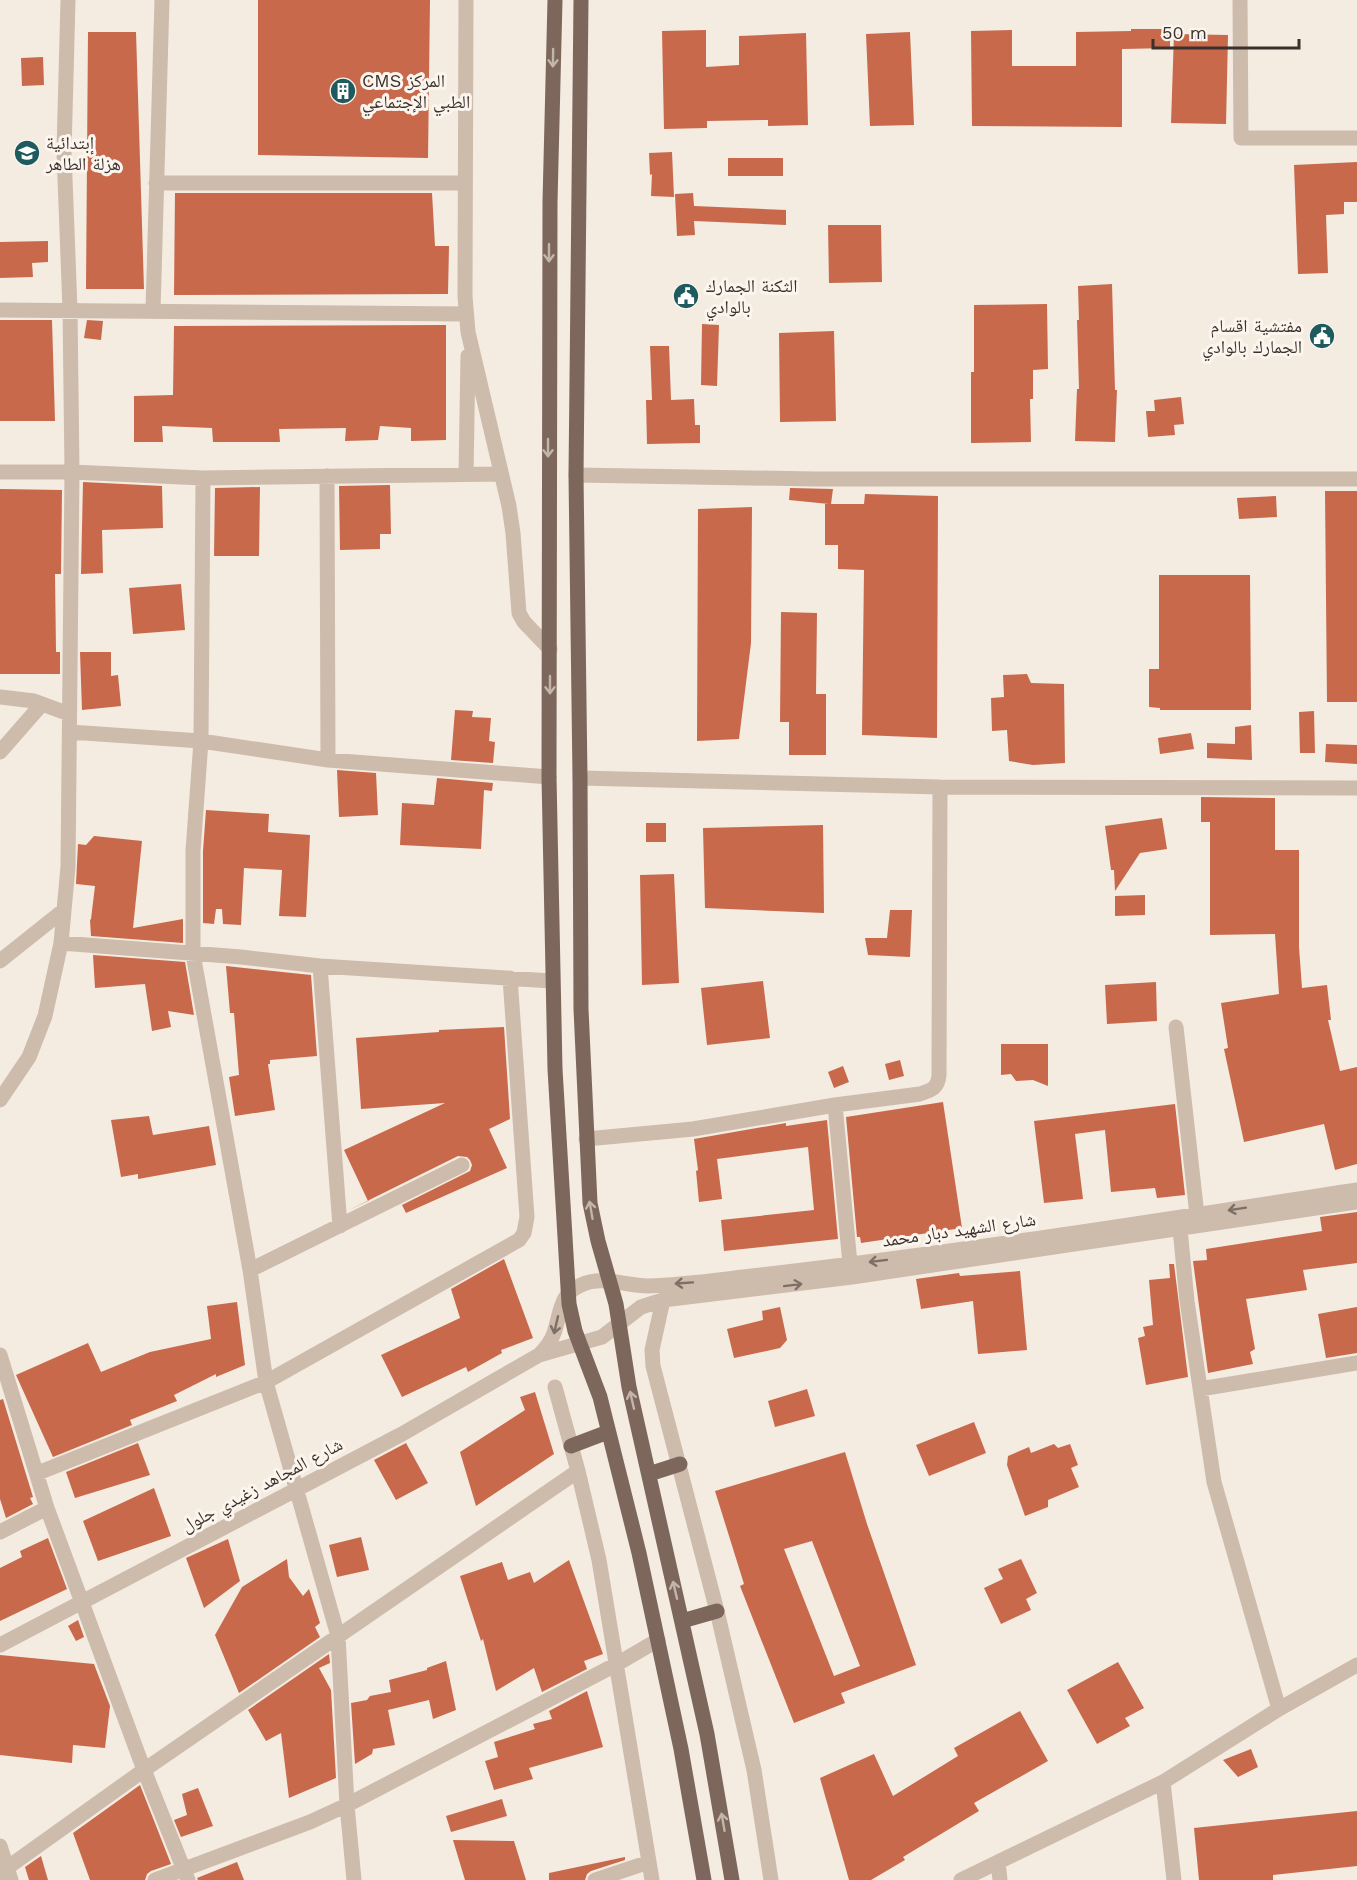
<svg xmlns="http://www.w3.org/2000/svg" width="1357" height="1880" viewBox="0 0 1357 1880" font-family="'Work Sans','Noto Naskh Arabic',sans-serif">
	<style>
		.building { fill: #c8694b; fill-rule: evenodd }
		.lines { fill: none; stroke-linecap: round; stroke-linejoin: round }
		.minor { stroke: #cdbbac; stroke-width: 15 }
		.major { stroke: #7d675c; stroke-width: 15 }
		.oneway { stroke: #c2b5ac }
		.oneway2 { stroke: #7d6f65 }
		.labels { text-anchor: middle; stroke-width: 6; stroke-linejoin: round; paint-order: stroke }
		.poi-label { font-size: 18px; fill: #3b302b; stroke: #fbf5ee; text-anchor: start }
		.street-label { font-size: 18px; fill: #3b302b; stroke: #fbf5ee }
	</style>
	<rect width="100%" height="100%" fill="#f4ebe1"/>
	<path class="building" d="M258 0H430L428 158 258 155Z
		M1131 29H1170V48L1122 49V127L972 126 971 31 1012 30V66H1076V32L1131 31Z
		M706 30V67L739 65V36L806 33 808 125 768 126V120L707 121V128L664 129 662 31Z
		M88 32H136L144 289H86Z
		M910 32 914 125 870 126 866 34Z
		M1174 34 1228 35 1226 124 1171 123Z
		M43 57 44 85 22 86 21 58Z
		M672 152 674 197 651 196 652 174 650 175 649 153Z
		M728 158H783V176H728Z
		M1357 162V202H1344V214L1326 215 1328 273 1298 274 1294 165Z
		M175 193H432L435 246H449L448 294 174 295Z
		M693 193 694 206 786 210V225L694 221 695 235 677 236 675 194Z
		M828 225H881L882 282 829 283Z
		M48 241V262L32 263 33 277 0 278V242Z
		M1112 284 1115 390H1117L1115 442 1075 441 1077 389H1079L1077 320H1079L1078 286Z
		M1047 304 1048 369 1033 370V399H1030L1031 442 971 443V372H974V305Z
		M0 320H52L55 421H0Z
		M87 320 103 321 101 340 84 338Z
		M702 324 719 325 717 386 701 385Z
		M446 325V440L411 441V428L380 426 378 440 345 441 346 428 279 429 280 442H213L212 428 162 426 163 442H134V396L173 395 174 326Z
		M834 331 836 421 780 422 779 333Z
		M650 346H669L671 400 694 399 695 425H700V443L647 444 646 400H652Z
		M1181 397 1184 424 1174 425 1175 435 1148 437 1146 411H1155L1154 400Z
		M83 482 162 486 163 528 102 530 103 573 81 574Z
		M390 485 391 534H380V549L340 550 339 486Z
		M260 487 259 556H214L215 488Z
		M790 488 833 489 831 504H864L865 494 938 496 937 738 862 735 864 570 838 569V545H825V504H829L789 500Z
		M0 489 62 490 61 574H55L56 652H60V674H0Z
		M1325 491H1357V702H1327Z
		M1276 496 1277 517 1239 519 1237 498Z
		M752 507 751 643 739 739 697 741 698 509Z
		M1159 575H1250L1251 710H1160V708L1149 707V669H1159Z
		M181 584 185 630 133 634 129 588Z
		M781 612 817 613 816 694H826V755H789V722H780Z
		M80 652H111V676L118 675 121 706 82 710Z
		M1027 674 1031 683 1064 684 1065 763 1033 765 1009 761 1007 730 992 731 991 698 1004 697 1003 675Z
		M455 710 473 711 472 717 491 718 489 741 495 742 493 763 451 760Z
		M1314 711 1315 753H1300L1299 712Z
		M1251 725 1252 760 1207 758V743L1235 744V727Z
		M1191 733 1194 749 1160 754 1158 738Z
		M1326 744 1357 745V764L1325 762Z
		M337 770 376 773 378 815 339 817Z
		M437 778 493 783 492 791 484 790 481 849 400 845 402 803 434 805Z
		M1201 797 1275 798V850H1299V947L1302 988 1327 985 1331 1020H1328L1340 1071 1357 1067V1164L1335 1170 1324 1124 1244 1142 1224 1049 1228 1048 1221 1003 1279 994 1275 934 1210 935V822H1201Z
		M206 810 269 814 268 832 310 835 306 917 279 916 282 870 244 868 241 925 223 924 222 909H216L214 924 203 923V851Z
		M1162 818 1167 849 1140 853 1115 891 1114 870H1111L1105 826Z
		M646 823H666V842H646Z
		M823 825 824 913 705 908 703 828Z
		M94 836 142 841 133 928 183 919V943L91 936 90 920 91 919 95 886 76 884 78 844 86 845Z
		M674 874 679 983 642 985 640 875Z
		M1145 895V915L1115 916V896Z
		M890 910H912L910 957 868 955 865 938H887Z
		M93 955 185 962 194 1015 168 1011 171 1027 152 1031 145 984 95 988Z
		M226 966 311 975 317 1056 270 1060V1064H268L275 1110 235 1116 229 1077 239 1075 234 1013H230Z
		M763 981 770 1038 707 1045 701 988Z
		M1156 982 1157 1021 1107 1024 1105 985Z
		M504 1027 510 1119 489 1129 507 1168 406 1213 402 1205 470 1171 472 1165 470 1160 467 1157 458 1156 349 1210 368 1201 344 1150 445 1103 361 1109 356 1038 439 1032V1030Z
		M1001 1044H1048V1086L1033 1080 1016 1081 1011 1074 1001 1075Z
		M900 1060 904 1076 889 1080 885 1064Z
		M843 1066 849 1082 834 1088 828 1072Z
		M943 1102 962 1228 861 1243 860 1237H857L846 1117Z
		M1175 1104 1185 1195 1157 1198 1155 1188 1111 1192 1105 1130 1075 1134 1083 1199 1044 1203 1034 1121Z
		M149 1116 153 1135 209 1126 216 1165 138 1179V1174L121 1177 111 1120Z
		M827 1120 838 1239 724 1251 721 1220 814 1210 808 1147 717 1159 722 1199 699 1202 696 1171 698 1170 694 1139 786 1123V1126Z
		M1357 1212V1263L1303 1270 1307 1290 1246 1299 1255 1349 1250 1352 1253 1364 1208 1373 1193 1261 1207 1260 1206 1249 1322 1231 1320 1217Z
		M504 1259 533 1338 501 1350 502 1353 468 1372 466 1367 402 1397 381 1355 460 1318 451 1289Z
		M1169 1264H1174L1188 1377 1146 1385 1138 1338 1145 1336 1143 1327 1153 1325 1149 1280 1170 1278Z
		M1020 1271 1027 1350 978 1354 973 1301 921 1309 916 1279 959 1273 960 1276Z
		M237 1302 245 1365 216 1377V1374L174 1395 177 1401 130 1420 132 1425 53 1457 16 1375 88 1343 101 1372 150 1352 211 1339 207 1306Z
		M780 1307 787 1340 780 1348 734 1358 727 1329 763 1320 762 1311Z
		M1357 1307V1353L1326 1358 1318 1314Z
		M807 1389 815 1416 775 1427 768 1401Z
		M535 1392 554 1454 476 1506 460 1452 525 1410 520 1397Z
		M3 1399 33 1497 30 1498 33 1504 6 1518 0 1499V1400Z
		M974 1422 986 1453 929 1476 916 1445Z
		M138 1443 150 1475 75 1498 66 1472Z
		M406 1443 428 1483 396 1500 374 1460Z
		M1054 1444 1058 1448 1070 1444 1078 1465 1071 1468 1079 1487 1048 1500V1507L1025 1516 1007 1465 1008 1456 1029 1447 1031 1453Z
		M845 1452 867 1524 916 1665 841 1693 845 1703 794 1723 740 1586 744 1584 715 1491ZM812 1541 860 1666 834 1676 784 1549Z
		M154 1488 171 1536 98 1561 83 1521Z
		M361 1537 369 1570 337 1577 329 1545Z
		M48 1538 67 1589 0 1621V1568L22 1557 20 1551Z
		M228 1539 240 1581 204 1608 186 1558Z
		M287 1559 289 1577 303 1596 309 1589 320 1623 315 1627 320 1637 239 1693 215 1635 242 1587Z
		M1021 1559 1037 1593 1026 1599 1031 1610 1001 1624 984 1588 1003 1579 998 1569Z
		M569 1560 603 1654 584 1661 587 1669 542 1692 534 1668 496 1691 483 1639 481 1641 460 1576 502 1562 508 1580 530 1572 534 1583Z
		M78 1620 84 1637 76 1641 68 1626Z
		M329 1654 330 1663 319 1668 331 1690 336 1778 289 1798 281 1733 266 1741 248 1710Z
		M0 1655 94 1664 110 1706 105 1748 73 1745 72 1763 0 1755Z
		M446 1661 456 1710 433 1719 429 1700 388 1710 395 1745 373 1749 372 1754 355 1764 351 1703 367 1700 370 1696 391 1692 389 1680 427 1670V1668Z
		M1118 1662 1144 1708 1125 1718 1130 1726 1097 1744 1067 1690Z
		M587 1691 603 1747 529 1768 533 1779 494 1790 485 1761 498 1757 494 1742 535 1729 533 1724 552 1719 549 1711Z
		M1020 1711 1048 1761 974 1803 979 1811 903 1857 905 1860 871 1880H849L820 1778 874 1754 893 1796 958 1756 954 1748Z
		M1251 1749 1258 1767 1238 1777 1223 1760Z
		M140 1785 171 1864 151 1871 147 1874 145 1880H90L73 1833Z
		M198 1788 213 1826 181 1837 174 1820 187 1815 182 1794Z
		M502 1799 507 1816 451 1832 446 1816Z
		M1357 1811V1866L1273 1875V1880H1199L1194 1828Z
		M453 1840 514 1841 526 1880H465Z
		M41 1856 48 1880H29L25 1867Z
		M625 1857V1860L591 1871 587 1874 585 1880H549V1873Z
		M237 1862 244 1880H198L197 1878Z"/>
	<g class="lines">
		<path class="minor" d="M466 0 465 296 468 332 509 506 513 533 519 613 524 622 550 649
			M1240 0 1241 138H1357
			M156 183H465
			M0 310 466 314
			M153 310 162 0
			M0 472H72L203 478 501 474
			M466 474 468 356
			M576 475 816 479H1357
			M327 476 328 760
			M203 478 201 741 193 851V954L250 1270 266 1382 338 1636 347 1805 354 1880
			M0 697 34 701 69 714
			M70 732 201 741 328 760 549 777
			M0 752 42 704
			M580 778 940 787 1357 788
			M61 943 241 957 320 966 552 981
			M0 961 64 910
			M320 966 340 1226
			M1176 1027 1197 1215
			M0 1100 29 1057 45 1016 61 943 68 867 72 472 70 309 64 152 68 0
			M835 1105 850 1264
			M586 1139 693 1129 835 1105 920 1094C932 1090 938 1088 939 1075L940 787
			M1180 1229 1187 1301 1214 1482 1279 1709
			M250 1270 462 1165
			M663 1300 652 1350 653 1366 717 1611 754 1770 771 1880
			M0 1355 47 1508 144 1770 188 1880
			M539 1355 602 1337 641 1307 663 1300 852 1277 1357 1202
			M555 1387 578 1471 599 1560 652 1880
			M1200 1389 1357 1363
			M38 1473 266 1382 519 1240 524 1233 527 1217 510 978
			M0 1532 47 1508
			M0 1645 402 1434 539 1355C545 1349 551 1342 554 1333 561 1313 559 1294 581 1285 602 1275 626 1286 648 1286 683 1285 717 1280 752 1276 954 1253 1156 1221 1357 1190
			M1163 1782 1174 1880
			M0 1846 11 1880
			M998 1862 1000 1880
			M0 1873 144 1770 578 1471
			M155 1880 310 1822 347 1805 617 1664 658 1640
			M595 1880 649 1862
			M961 1880 1163 1782 1279 1709 1357 1665"/>
		<path class="major" d="M555 0 550 202 549 777 555 1069 569 1304 575 1331 600 1397 639 1553 681 1749 704 1880
			M581 0 576 475 580 778 581 1009 590 1203 598 1241 616 1304 629 1387 707 1734 732 1880
			M571 1446 608 1432
			M649 1474 680 1464
			M682 1621 717 1611"/>
	</g>
	<defs><path id="oneway-shaft" d="M-6 0H5M1.5-3L5.5 0L1.5 3" fill="none" stroke-width="1.6" stroke-linecap="round" stroke-linejoin="round" transform="scale(1.5)"/></defs>
	<g class="oneway">
		<use href="#oneway-shaft" transform="translate(553 58) rotate(91)"/>
		<use href="#oneway-shaft" transform="translate(549 253) rotate(90)"/>
		<use href="#oneway-shaft" transform="translate(548 448) rotate(90)"/>
		<use href="#oneway-shaft" transform="translate(550 685) rotate(90)"/>
		<use href="#oneway-shaft" transform="translate(591 1210) rotate(-100)"/>
		<use href="#oneway-shaft" transform="translate(632 1400) rotate(-103)"/>
		<use href="#oneway-shaft" transform="translate(675 1590) rotate(-103)"/>
		<use href="#oneway-shaft" transform="translate(723 1822) rotate(-100)"/>
	</g>
	<g class="oneway2">
		<use href="#oneway-shaft" transform="translate(1237 1209) rotate(171)"/>
		<use href="#oneway-shaft" transform="translate(878 1261) rotate(173)"/>
		<use href="#oneway-shaft" transform="translate(684 1283) rotate(176)"/>
		<use href="#oneway-shaft" transform="translate(793 1285) rotate(-7)"/>
		<use href="#oneway-shaft" transform="translate(556 1325) rotate(103)"/>
	</g>
	<defs>
		<g id="building-disc" transform="scale(1.35)"><circle r="9.5" fill="#1f5a5e" stroke="#fbf5ee"/><path d="M-4-6H4V6H1V3H-1V6H-4ZM-2.5-4.3h1.7v1.8h-1.7ZM.8-4.3h1.7v1.8H.8ZM-2.5-1h1.7V.8h-1.7ZM.8-1h1.7V.8H.8Z" fill="#fff"/></g>
		<g id="school-disc" transform="scale(1.35)"><circle r="9.5" fill="#1f5a5e" stroke="#fbf5ee"/><path d="M0-5L7-2L0 1L-7-2ZM-4 1L0 2.5L4 1V4Q0 6-4 4Z" fill="#fff"/></g>
		<g id="civic-disc" transform="scale(1.35)"><circle r="9.5" fill="#1f5a5e" stroke="#fbf5ee"/><path d="M-.6-6.5H3V-4.5H.6V-3L4-1V1h2V6H-6V1h2V-1L-.6-3ZM-1.2 2.5V6h2.4V2.5Z" fill="#fff"/></g>
	</defs>
	<g fill-rule="evenodd">
		<use href="#building-disc" x="343" y="91"/>
		<use href="#school-disc" x="27" y="153"/>
		<use href="#civic-disc" x="686" y="296"/>
		<use href="#civic-disc" x="1322" y="336"/>
	</g>
	<g class="labels">
		<g class="poi-label">
			<text x="362" y="87">CMS المركز<tspan x="362" dy="21">الطبي الإجتماعي</tspan></text>
			<text x="46" y="149">إبتدائية<tspan x="46" dy="21">هزلة الطاهر</tspan></text>
			<text x="706" y="292">الثكنة الجمارك<tspan x="706" dy="21">بالوادي</tspan></text>
			<text x="1302" y="332" text-anchor="end">مفتشية اقسام<tspan x="1302" dy="21">الجمارك بالوادي</tspan></text>
		</g>
		<g class="street-label">
			<text transform="translate(959 1230) rotate(-8)" y="6">شارع الشهيد دبار محمد</text>
			<text transform="translate(262 1485) rotate(-28)" y="6">شارع المجاهد زغيدي جلول</text>
		</g>
	</g>
	<path d="M1153 39v9h146v-9" fill="none" stroke="#3b302b" stroke-width="3"/>
	<text x="1162" y="39" font-size="18" fill="#3b302b" stroke="#fbf5ee" stroke-width="4.5" paint-order="stroke">50 m</text>
</svg>
